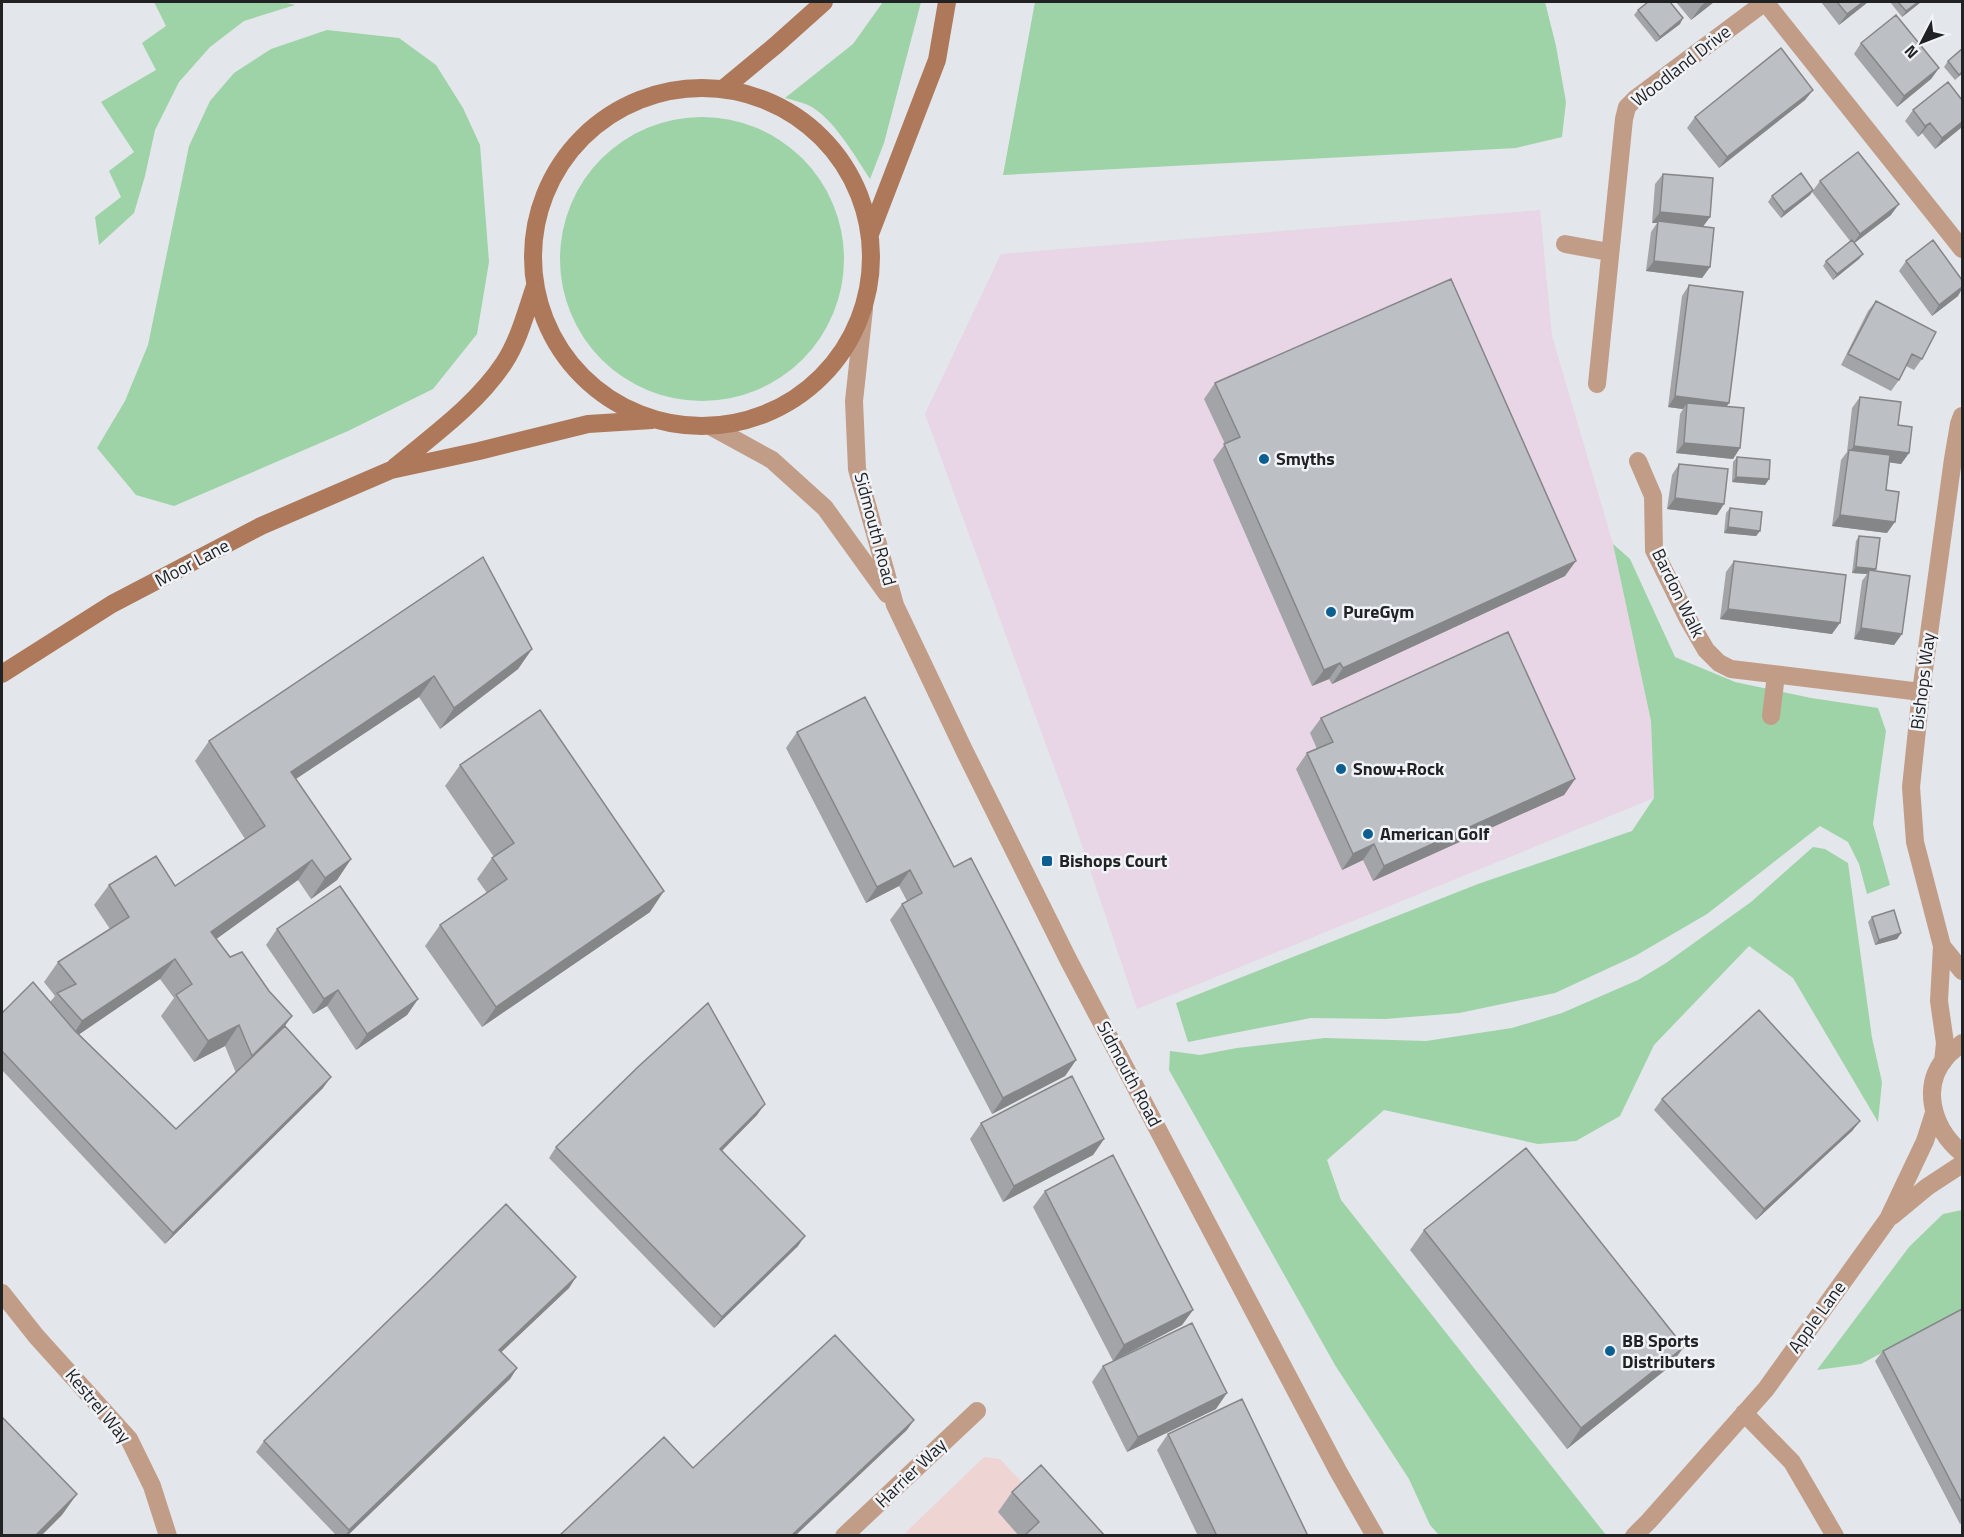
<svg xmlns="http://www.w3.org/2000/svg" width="1964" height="1537" viewBox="0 0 1964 1537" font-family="'Titillium Web',sans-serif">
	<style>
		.commercial { fill: #e8d5e5 }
		.education { fill: #efd4d4 }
		.green { fill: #9dd3a6 }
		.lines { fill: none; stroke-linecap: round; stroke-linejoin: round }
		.minor { stroke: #c19d88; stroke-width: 18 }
		.tertiary { stroke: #c19d88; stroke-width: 18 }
		.secondary { stroke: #ad795a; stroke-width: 18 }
		.wall { fill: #a2a4a8; fill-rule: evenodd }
		.shaded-wall { fill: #848688 }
		.building { fill: #bcbfc3; stroke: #848688; stroke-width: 1.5 }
		.poi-dot { fill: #0e5f91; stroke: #f0f3f7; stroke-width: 2 }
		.labels { text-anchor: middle; stroke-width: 5; stroke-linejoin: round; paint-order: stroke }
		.street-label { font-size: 18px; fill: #212223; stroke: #f0f3f7 }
		.poi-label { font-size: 18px; font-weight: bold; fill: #212223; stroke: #f0f3f7; text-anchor: start }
	</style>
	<rect width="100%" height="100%" fill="#e3e6ea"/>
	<path class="commercial" d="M1540 210 1552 336 1613 544 1651 721 1654 798 1137 1009 1071 813 925 414 1001 254Z"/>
	<path class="education" d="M984 1457 1000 1459 1072 1536H902Z"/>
	<path class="green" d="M154 2H283L295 5 244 21 210 47 179 82 155 130 145 176 134 213 99 245 95 217 121 197 109 171 134 152 101 102 156 70 142 43 166 26Z
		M883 2H921L884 143 870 179C855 156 833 117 808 105 801 102 793 100 785 98L853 44Z
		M1035 2H1545L1556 46 1566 102 1562 137 1516 148 1003 175Z
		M327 30 399 38 436 65 463 108 480 145 489 262 477 334 433 389 348 431 174 506 136 495 97 448 125 401 148 345 189 146 210 101 234 73 271 49Z
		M560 259a142 142 0 1 1 284 0a142 142 0 1 1-284 0Z
		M1613 544 1630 559 1675 657 1735 682 1811 698 1878 708 1886 731 1873 824 1890 885 1867 894 1859 864 1848 842 1820 826 1707 914 1635 956 1555 993 1459 1013 1385 1019 1311 1018 1188 1042 1176 1003 1478 884 1632 831 1654 798 1651 721Z
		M1813 847 1825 849 1848 863 1872 1038 1882 1082 1878 1122 1793 978 1749 946 1654 1045 1620 1116 1576 1141 1538 1144 1384 1110 1327 1160 1341 1200 1606 1535H1439L1430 1525 1409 1479 1335 1365 1169 1070 1170 1051 1200 1055 1237 1048 1325 1038 1426 1041 1512 1028 1562 1013 1638 980 1666 963 1751 902Z
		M1962 1210V1310L1861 1364 1817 1370 1909 1247 1943 1214Z"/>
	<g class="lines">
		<path class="minor" d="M1565 244 1609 252
			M1597 384 1624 119 1627 107 1635 99 1765 2 1962 249
			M1638 461 1653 496 1654 550 1688 619 1706 650 1719 663 1731 669 1921 692
			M1771 716 1776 675
			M1942 946 1962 971
			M1962 1043C1958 1047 1952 1051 1948 1055 1919 1086 1933 1129 1962 1153
			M1943 1062 1945 1043 1939 1001 1942 946 1915 842 1911 787 1921 692 1953 459 1959 424 1962 416
			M1892 1216 1927 1187 1962 1164
			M2 1293 36 1336 129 1439 152 1486 168 1536
			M1744 1413 1792 1462 1835 1536
			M844 1536 977 1411
			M1634 1536 1649 1521 1766 1389 1888 1219 1925 1141 1934 1113"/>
		<path class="tertiary" d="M864 309 854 401 857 469 895 605 964 750 1069 961 1338 1471 1375 1536
			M712 427 772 460 825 508 887 594"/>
		<path class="secondary" d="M533 257a169 169 0 1 1 338 0a169 169 0 1 1-338 0Z
			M723 89 776 45 824 2
			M870 234 937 60 947 2
			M395 467C433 435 476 405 504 363 519 340 526 312 535 286
			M2 674 112 604 261 526 391 470 479 451 588 424 652 420"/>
	</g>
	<path class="wall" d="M1676 2H1714L1691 20Z
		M1821 2H1868L1839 25Z
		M1890 2H1921L1902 17Z
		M1638 10 1680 24 1656 42 1634 15Z
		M1861 43 1939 68 1931 79 1897 107 1854 54Z
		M1962 49V74L1955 80 1944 67 1948 61Z
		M1813 90 1805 100 1719 168 1687 128 1695 117Z
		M1913 110 1962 127 1935 149 1922 133 1918 137 1905 121Z
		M1663 174 1710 217 1703 226 1710 267 1702 278 1646 271 1651 232 1657 223H1652L1655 184Z
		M1820 181 1891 215 1854 243 1863 254 1859 259 1833 280 1823 266 1826 261 1850 241 1812 192Z
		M1813 190 1810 195 1781 218 1768 202 1772 196Z
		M1906 261 1958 296 1932 316 1899 271Z
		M1689 285 1729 403 1726 407 1740 448 1733 459 1676 453 1680 414 1683 409 1668 407 1682 296Z
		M1876 301 1922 359 1914 370 1906 366 1899 380 1891 391 1841 365 1868 311Z
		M1215 383 1565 576 1332 684 1329 679 1312 686 1213 460 1225 444 1204 399Z
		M1860 397 1898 425 1909 453 1901 464 1890 462 1886 490 1887 533 1832 526 1841 460 1847 452 1852 408Z
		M1737 457 1769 479 1765 485 1732 482 1733 462Z
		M1679 464 1717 515 1667 509 1672 475Z
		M1730 508 1760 531 1756 536 1724 533 1726 513Z
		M1859 536 1902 634 1894 645 1854 639 1862 581 1867 574 1852 573 1856 541Z
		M483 557 532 649 518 669 440 729 419 697 296 779 351 859 337 880 311 899 298 880 216 939 285 1026 323 1088 165 1244 2 1070V1013L50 1002 55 996 44 982 58 962 110 929 94 905 109 885 175 886 245 839 195 761 209 741ZM160 979 174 998 161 1016 194 1062 225 1046 236 1073 176 1129 79 1034Z
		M1734 561 1832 634 1720 619 1726 572Z
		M1321 718 1575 779 1564 795 1373 881 1363 860 1342 870 1296 769 1307 753 1317 749 1310 733Z
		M797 732 954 867 1076 1060 1065 1076 992 1114 890 920 902 904 907 901 899 886 866 903 786 748Z
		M460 765 650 912 482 1027 425 946 440 925 487 893 477 879 492 858 494 857 445 786Z
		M1872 917 1901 933 1897 939 1875 945 1868 922Z
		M277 929 418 999 407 1015 356 1050 327 1006 313 1014 266 945Z
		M1662 1099 1860 1121 1852 1131 1756 1220 1654 1110Z
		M757 1115 722 1150 798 1246 714 1328 549 1158 556 1147Z
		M981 1123 1104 1139 1093 1155 1003 1202 970 1139Z
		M1045 1191 1193 1310 1182 1325 1113 1361 1033 1207Z
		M1424 1230 1669 1367 1567 1449 1410 1250Z
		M576 1277 569 1288 501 1352 517 1368 510 1379 347 1536H337L256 1452 264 1441Z
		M1962 1309V1523L1960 1524 1875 1361 1883 1351Z
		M1103 1366 1216 1409 1127 1452 1092 1382Z
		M1168 1434 1308 1536H1198L1157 1450Z
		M1012 1492 1105 1536H1019L998 1512Z"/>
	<path class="shaded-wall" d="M1706 2H1714L1691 20 1702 5Z
		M1863 2H1868L1839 25 1847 14Z
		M1918 2H1921L1902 17 1906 11Z
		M1683 18 1680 24 1656 42 1660 37Z
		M1939 68 1931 79 1897 107 1904 96Z
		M1813 90 1805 100 1719 168 1727 157Z
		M1962 122V127L1935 149 1942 138Z
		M1930 123 1922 133 1918 137 1925 126Z
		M1813 190 1810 195 1781 218 1784 212Z
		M1899 204 1891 215 1852 245 1860 234Z
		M1660 212 1710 217 1702 228 1658 221 1657 223H1652Z
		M1863 254 1859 259 1833 280 1837 274Z
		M1654 261 1710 267 1702 278 1646 271Z
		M1962 287V289L1958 296 1932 316 1939 305Z
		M1675 396 1729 403 1721 414 1687 403 1683 409 1668 407Z
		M1684 443 1740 448 1733 459 1676 453Z
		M1854 446 1909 453 1901 464 1848 457V454Z
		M1736 477 1769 479 1765 485 1732 482Z
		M1675 498 1724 504 1717 515 1667 509Z
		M1840 515 1895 522 1887 533 1832 526Z
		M1728 527 1760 531 1756 536 1724 533Z
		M1576 561 1565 576 1332 684 1343 668Z
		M1856 567 1876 569 1872 575 1869 570 1867 574 1852 573Z
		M1728 609 1840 623 1832 634 1720 619Z
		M1861 628 1902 634 1894 645 1854 639Z
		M532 649 518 669 440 729 454 708Z
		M1340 663 1329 679 1312 686 1324 670Z
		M434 676 419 697 276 792 291 772Z
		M1575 779 1564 795 1373 881 1384 866Z
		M1374 844 1363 860 1342 870 1353 854Z
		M351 859 337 880 311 899 325 878Z
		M312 860 298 880 197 953 211 932Z
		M910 870 899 886 866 903 877 887Z
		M664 891 650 912 482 1027 496 1007Z
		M1901 933 1897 939 1875 945 1879 940Z
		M175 959 160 979 68 1042 82 1021Z
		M338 990 327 1006 313 1014 324 999Z
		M418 999 407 1015 356 1050 367 1034Z
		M292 1016 277 1037 237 1077 252 1056Z
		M239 1025 225 1046 194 1062 208 1041Z
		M1076 1060 1065 1076 992 1114 1003 1098Z
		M331 1077 323 1088 165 1244 173 1233Z
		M765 1104 757 1115 713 1160 720 1149Z
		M1860 1121 1852 1131 1756 1220 1764 1209Z
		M1104 1139 1093 1155 1003 1202 1014 1186Z
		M805 1236 798 1246 714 1328 722 1317Z
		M576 1277 569 1288 492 1361 499 1350Z
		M1193 1310 1182 1325 1113 1361 1124 1345Z
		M1684 1347 1669 1367 1567 1449 1581 1428Z
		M517 1368 510 1379 347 1536H345L349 1530Z
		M1227 1393 1216 1409 1127 1452 1138 1437Z
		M914 1420 907 1430 795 1536H791Z
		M77 1494 62 1515 41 1536H35Z"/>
	<path class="building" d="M1648 2H1670L1683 18 1660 37 1638 10Z
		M1837 2H1863L1847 14Z
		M1898 2H1918L1906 11Z
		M1896 15 1939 68 1904 96 1861 43Z
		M1781 48 1813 90 1727 157 1695 117Z
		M1962 49V72L1959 75 1948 61Z
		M1948 82 1962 100V122L1942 138 1930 123 1925 126 1913 110Z
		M1858 152 1899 204 1860 234 1820 181Z
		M1801 173 1813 190 1784 212 1772 196Z
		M1663 174 1713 178 1710 217 1660 212Z
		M1658 221 1714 228 1710 267 1654 261Z
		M1852 240 1863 254 1837 274 1826 261Z
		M1933 240 1962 280V287L1939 305 1906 261Z
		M1451 279 1576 561 1343 668 1340 663 1324 670 1224 444 1240 437 1215 383Z
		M1689 285 1743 292 1729 403 1675 396Z
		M1876 301 1936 332 1922 359 1912 354 1899 380 1848 354Z
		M1860 397 1901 402 1898 425 1912 427 1909 453 1854 446Z
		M1687 403 1744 408 1740 448 1684 443Z
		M1849 450 1890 455 1886 490 1899 492 1895 522 1840 515Z
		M1737 457 1770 460 1769 479 1736 477Z
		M1679 464 1728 469 1724 504 1675 498Z
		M1730 508 1762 512 1760 531 1728 527Z
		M1859 536 1880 538 1876 569 1856 567Z
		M483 557 532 649 454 708 434 676 291 772 351 859 325 878 312 860 211 932 230 957 242 952 269 991 292 1016 252 1056 239 1025 208 1041 176 995 192 984 175 959 82 1021 57 993 76 984 58 962 129 917 109 885 156 856 175 886 265 826 209 741Z
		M1734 561 1846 575 1840 623 1728 609Z
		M1869 570 1910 576 1902 634 1861 628Z
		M1508 632 1575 779 1384 866 1374 844 1353 854 1307 753 1333 742 1321 718Z
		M865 697 954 867 971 858 1076 1060 1003 1098 902 904 922 893 910 870 877 887 797 732Z
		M540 710 664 891 496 1007 440 925 507 879 492 858 514 843 460 765Z
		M340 886 418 999 367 1034 338 990 324 999 277 929Z
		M1894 910 1901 933 1879 940 1872 917Z
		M33 982 75 1031 176 1129 285 1026 331 1077 173 1233 2 1051V1013Z
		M708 1003 765 1104 720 1149 805 1236 722 1317 556 1147 639 1066Z
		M1759 1010 1860 1121 1764 1209 1662 1099Z
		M1072 1076 1104 1139 1014 1186 981 1123Z
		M1526 1148 1684 1347 1581 1428 1424 1230Z
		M1113 1155 1193 1310 1124 1345 1045 1191Z
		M506 1204 576 1277 499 1350 517 1368 349 1530 264 1441 431 1279Z
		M1962 1309V1503L1883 1351Z
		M1192 1323 1227 1393 1138 1437 1103 1366Z
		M835 1335 914 1420 791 1536H559L664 1437 693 1468Z
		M1242 1399 1308 1536H1217L1168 1434Z
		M2 1417 77 1494 35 1536H2Z
		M1041 1465 1105 1536H1024L1039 1522 1012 1492Z"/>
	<g class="poi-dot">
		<circle cx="1264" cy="459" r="6"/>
		<circle cx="1331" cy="612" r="6"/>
		<circle cx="1341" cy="769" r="6"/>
		<circle cx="1368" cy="834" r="6"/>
		<rect x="1041" y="855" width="12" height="12" rx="3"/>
		<circle cx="1610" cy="1351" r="6"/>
	</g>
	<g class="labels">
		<g class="street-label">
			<text transform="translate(1681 66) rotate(-38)" y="6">Woodland Drive</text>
			<text transform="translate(875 529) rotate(75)" y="6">Sidmouth Road</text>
			<text transform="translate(192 563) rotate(-28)" y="6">Moor Lane</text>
			<text transform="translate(1678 593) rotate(64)" y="6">Bardon Walk</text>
			<text transform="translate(1923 681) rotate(-83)" y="6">Bishops Way</text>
			<text transform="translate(1129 1074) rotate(62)" y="6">Sidmouth Road</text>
			<text transform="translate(1817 1317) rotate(-54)" y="6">Apple Lane</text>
			<text transform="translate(98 1406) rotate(50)" y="6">Kestrel Way</text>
			<text transform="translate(911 1473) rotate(-44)" y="6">Harrier Way</text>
		</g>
		<g class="poi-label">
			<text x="1276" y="465">Smyths</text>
			<text x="1343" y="618">PureGym</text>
			<text x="1353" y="775">Snow+Rock</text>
			<text x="1380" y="840">American Golf</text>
			<text x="1059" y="867">Bishops Court</text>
			<text x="1622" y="1347">BB Sports<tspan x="1622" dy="21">Distributers</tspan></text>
		</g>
	</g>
	<rect width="1964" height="1537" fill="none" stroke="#212223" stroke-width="6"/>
	<g transform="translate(1922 42) rotate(228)" stroke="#f0f3f7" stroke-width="4.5" paint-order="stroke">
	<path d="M0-4.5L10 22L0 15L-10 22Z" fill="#212223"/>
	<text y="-9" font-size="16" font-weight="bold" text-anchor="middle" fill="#212223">N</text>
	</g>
</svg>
